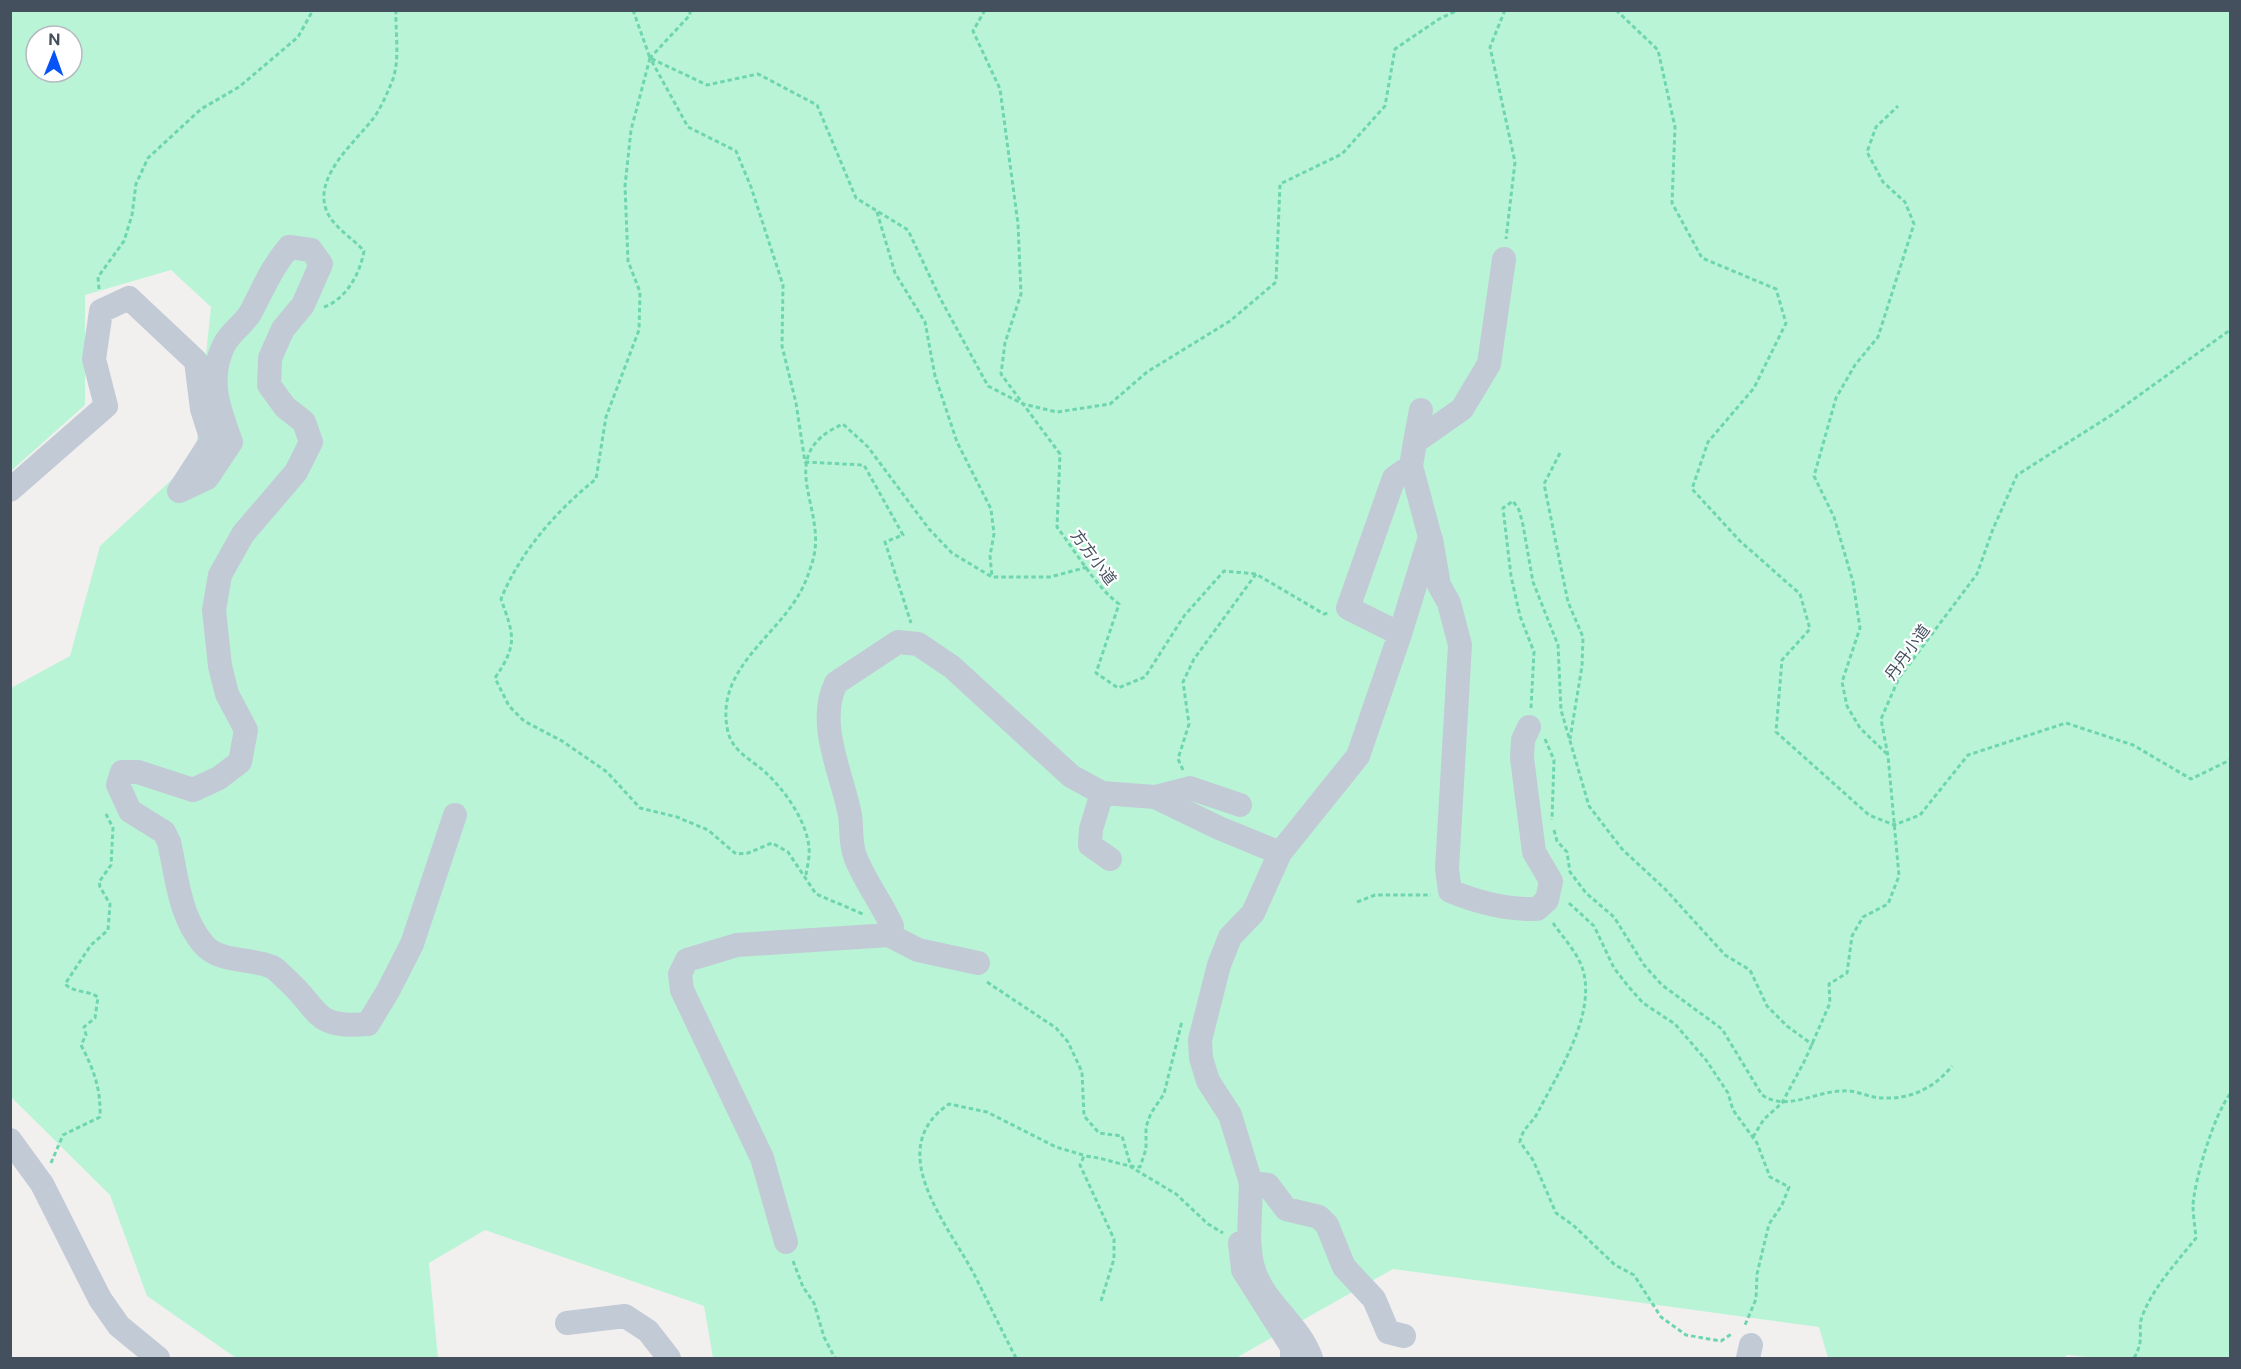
<svg xmlns="http://www.w3.org/2000/svg" width="2241" height="1369" viewBox="0 0 2241 1369" font-family="'Public Sans','Noto Sans SC',sans-serif">
	<style>
		.green { fill: #baf4d7; fill-rule: evenodd }
		.lines { fill: none; stroke-linecap: round; stroke-linejoin: round }
		.path { stroke: #6ed6ae; stroke-width: 3; stroke-dasharray: 4.5 3; stroke-linecap: butt }
		.minor { stroke: #c2cad6; stroke-width: 24 }
		.labels { text-anchor: middle; stroke-width: 4.5; stroke-linejoin: round; paint-order: stroke }
		.street-label { font-size: 16px; fill: #45505f; stroke: #fff }
	</style>
	<rect width="100%" height="100%" fill="#f2f0ef"/>
	<path class="green" d="M11 11H2230V1358H2098L2067 1355 2064 1358H1828L1819 1327 1393 1269 1236 1358H713L704 1306 485 1230 429 1263 438 1358H236L147 1296 110 1195 10 1096 11 688 70 656 100 546 195 458 211 307 171 270 85 295V405L11 471ZM36 36H72V72H36Z"/>
	<g class="lines">
		<path class="path" d="M633 10 650 58 707 85 758 74 817 105 856 198 908 230 940 298 988 386 1023 404 1057 412 1110 404 1147 372 1230 321 1276 282 1280 184 1342 154 1385 106 1395 49 1439 19 1458 10
			M690 10V15L650 58 688 127 736 151 751 187 783 285 782 346 796 403 805 462 864 465 903 535 885 542 911 623
			M985 10 973 31 1000 89 1018 224 1021 294 1005 343 1001 374 1060 454 1057 527C1076 552 1096 587 1119 604L1096 673 1118 688 1145 677 1184 616 1224 571 1256 574 1324 614 1328 613
			M1505 10 1490 47 1515 162 1506 239
			M1616 10 1658 50 1675 127 1672 203 1702 258 1776 289 1786 323 1754 388 1708 442 1692 489 1740 541 1800 594 1810 629 1782 660 1776 732 1869 815 1894 825 1920 815 1968 755 2066 723 2133 745 2191 779 2230 760
			M650 58 631 130 625 186 628 261 640 292 639 330 606 417 596 479C557 510 520 552 501 599 514 636 518 644 495 678L509 706 524 721 562 741 607 772 640 808 677 817 708 830 736 854 748 853 772 843 788 852 816 894 863 914
			M877 212 895 273 925 322 935 376 957 442 991 509 994 534 990 556 992 577
			M99 289 98 277 124 241 132 215 136 184 148 158 201 109 239 87 298 37 313 10
			M324 307C346 299 360 274 364 251 352 237 330 226 325 206 317 174 354 143 372 120 380 110 386 96 391 84 401 62 395 34 396 10
			M1560 453 1544 484 1568 602 1583 637 1582 666 1570 739
			M1531 708 1534 652 1520 616 1511 576 1503 508 1513 501 1519 510 1523 525 1533 582 1558 645 1561 710 1589 806 1622 849 1666 890 1725 955 1750 970 1767 1006 1787 1026 1813 1045
			M1545 739 1554 760 1552 820
			M1887 754 1860 728 1847 706 1842 682 1860 628 1853 582 1834 517 1814 476 1836 398 1855 365 1878 337 1914 224 1905 202 1883 182 1867 152 1876 127 1898 106
			M1183 770 1178 759 1189 724 1183 682 1194 659 1256 574
			M1554 830 1557 841 1567 852 1570 872 1586 893 1614 917 1644 965 1662 985 1722 1029 1762 1095C1787 1112 1815 1091 1843 1091 1853 1090 1864 1095 1874 1097 1905 1102 1933 1090 1952 1066
			M806 875C807 867 810 857 809 848 807 821 784 789 764 771 751 760 732 750 728 732 714 672 772 640 798 596 804 587 809 573 812 563 830 509 770 456 843 424L868 447 929 529 952 553 992 577H1050L1088 567
			M1357 902 1375 895H1431
			M1569 903 1594 926 1614 968 1628 986 1643 1003 1675 1024 1706 1060 1728 1093 1733 1110 1757 1143 1770 1177 1789 1187 1782 1205 1769 1224 1757 1274 1756 1299 1745 1325
			M1553 923C1564 939 1580 955 1584 974 1594 1018 1557 1075 1538 1112 1532 1124 1522 1128 1520 1142L1533 1160 1556 1213 1573 1225 1615 1265 1634 1275 1661 1317 1686 1335 1721 1341 1733 1333
			M987 982 1056 1028 1068 1042 1082 1072 1084 1116 1099 1133 1122 1136 1131 1167 1176 1194 1208 1224 1223 1233
			M1753 1137 1764 1119 1782 1103 1805 1060 1830 1003 1829 984 1847 973 1852 936 1863 917 1888 904 1899 876 1888 756 1881 719 1899 678 1977 574 1993 529 2017 475 2113 414 2230 330
			M51 1163 63 1135 100 1117C101 1089 94 1070 81 1045L86 1035 84 1027 95 1018 98 997C87 990 74 993 65 984L91 945 108 930 110 904 100 887 99 882 111 865 113 828 106 814
			M793 1261 803 1287 814 1303 824 1337 835 1358
			M1101 1301 1114 1259V1239L1080 1165 1084 1156C1104 1157 1120 1166 1140 1167L1146 1149V1127L1151 1113 1164 1094 1182 1021
			M1016 1358C1002 1331 989 1304 975 1276 950 1227 881 1150 949 1104L987 1112 1056 1147 1083 1155
			M2134 1358C2146 1338 2136 1330 2143 1314 2155 1285 2177 1262 2196 1238 2195 1227 2193 1215 2193 1205 2195 1178 2214 1115 2230 1094"/>
		<path class="minor" d="M1415 442 1421 410
			M10 490 106 406 94 359 101 311 129 298 196 361 202 409 212 440 179 491 207 478 231 442C219 409 207 379 224 345 230 332 246 323 252 310 265 285 271 269 289 247L311 250 321 264 303 305 283 329 270 358 269 385 285 407 304 422 311 442 296 472 243 534 220 575 214 610 220 666 227 694 246 730 240 762 219 778 193 790 138 772H122L118 785 130 811 164 832 169 842C177 877 179 916 204 945 220 963 252 958 272 967 277 969 282 976 286 979 321 1010 312 1029 368 1024L388 991 412 944 455 815
			M1431 539 1439 585 1449 603 1460 645 1447 869 1450 891C1479 903 1506 910 1537 909L1547 900 1551 881 1534 852 1522 758 1523 740 1529 727
			M1400 634 1348 608 1394 478 1411 466
			M1102 793 1091 829 1090 845 1110 859
			M1155 797 1190 788 1240 805
			M1280 853 1358 756 1400 634 1430 537 1411 466 1415 442 1462 409 1489 364 1504 259
			M889 935 918 950 978 963
			M10 1140 42 1184 100 1299 119 1326 158 1358
			M1249 1239 1251 1183 1268 1185 1286 1209 1319 1217 1327 1225 1344 1267 1374 1299 1388 1332 1404 1336
			M786 1242 762 1158 682 990 680 974 687 960 737 945 889 935 892 926C881 902 864 880 855 856 850 842 852 828 850 815 842 773 816 724 836 683L898 642 918 644 952 667 1071 776 1102 793 1155 797 1219 828 1280 853 1253 913 1230 937 1219 965 1200 1040 1201 1058 1208 1081 1230 1115 1251 1183
			M567 1323 625 1316 648 1331 669 1358
			M1292 1358V1347L1243 1270 1240 1243 1249 1239C1250 1248 1250 1258 1253 1267 1262 1302 1299 1324 1311 1358
			M1748 1358 1751 1345"/>
	</g>
	<g class="labels">
		<g class="street-label">
			<text transform="translate(1094 557) rotate(53)" y="6">方方小道</text>
			<text transform="translate(1907 652) rotate(-54)" y="6">丹丹小道</text>
		</g>
	</g>
	<rect width="2241" height="1369" fill="none" stroke="#45505f" stroke-width="24"/>
	<g transform="translate(54 54) rotate(1)"><circle r="28" fill="#ffffff" stroke="#b5b9bf" stroke-width="1.5"/>
	<path d="M0-4.5L10 22L0 15L-10 22Z" fill="#0654f5"/>
	<text y="-9" font-size="16" font-weight="bold" text-anchor="middle" fill="#45505f">N</text>
	</g>
</svg>
